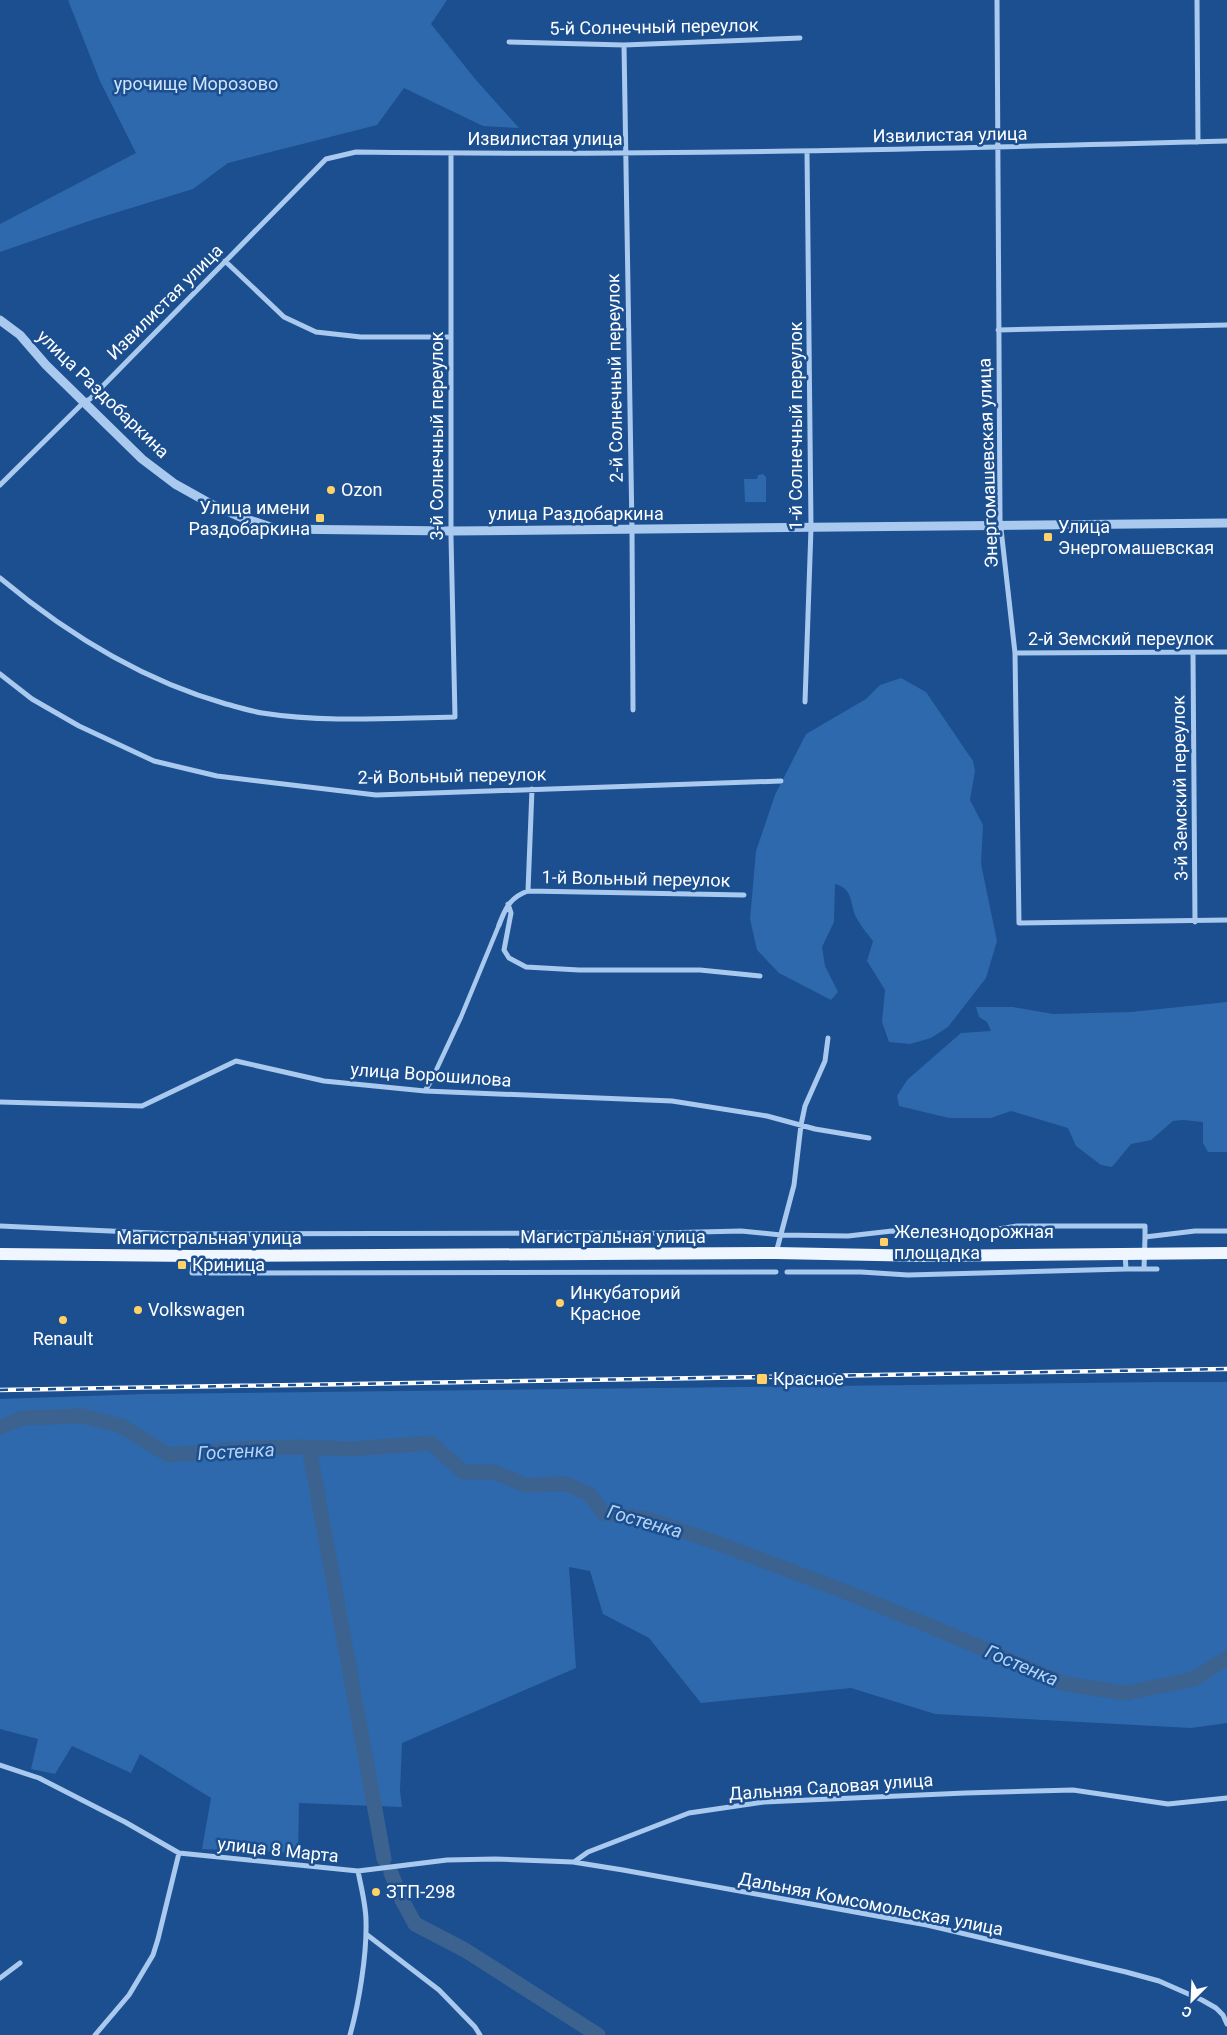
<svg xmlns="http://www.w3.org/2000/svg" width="1227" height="2035" viewBox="0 0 1227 2035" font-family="Roboto,sans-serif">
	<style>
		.green { fill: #2e69ad }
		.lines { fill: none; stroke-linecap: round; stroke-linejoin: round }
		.river { stroke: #3c6290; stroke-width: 15 }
		.pedestrian { stroke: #a9c9ee; stroke-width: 4.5 }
		.minor { stroke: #a9c9ee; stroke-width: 5 }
		.tertiary { stroke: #a9c9ee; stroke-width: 9 }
		.primary { stroke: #f0f6ff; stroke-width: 12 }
		.rail-casing { stroke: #fff; stroke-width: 4.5 }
		.rail { stroke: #1b4f8f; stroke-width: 2.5; stroke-dasharray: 8; stroke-linecap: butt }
		.poi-dot { fill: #ffd166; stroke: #1b4f8f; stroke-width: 2 }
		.labels { text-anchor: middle; stroke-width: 5; stroke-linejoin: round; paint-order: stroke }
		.street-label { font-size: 18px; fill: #fff; stroke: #1b4f8f }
		.park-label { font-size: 18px; fill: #cfe3fa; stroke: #1b4f8f }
		.poi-label { font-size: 18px; fill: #fff; stroke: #1b4f8f; text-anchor: start }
		.water-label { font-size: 19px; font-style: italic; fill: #b5d3f5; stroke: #1b4f8f }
	</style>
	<rect width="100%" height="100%" fill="#1b4f8f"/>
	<path class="green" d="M68 0H447L431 24 476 80 519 128 483 126 404 88 377 125 228 163 193 189 92 220 0 252V224L136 153 100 81Z
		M763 474 766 477V502H745L744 479H757L758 475Z
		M901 678 926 692 973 761 975 771 970 800 983 825 981 864 997 941 986 978 948 1027 931 1038 910 1044 889 1042 882 1022 885 990 867 961 873 941C867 933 859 924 855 915 850 901 852 888 835 884L834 922 822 947 825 966 838 992 831 1000 779 973 757 950 750 919 756 851 775 795 806 734 866 699 880 685Z
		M1227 1002V1152H1208L1203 1143V1122L1183 1120 1173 1121 1151 1140 1131 1144 1112 1167 1101 1165 1076 1146 1068 1128 1011 1111 991 1118H949L899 1106 897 1096 907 1080 961 1033 991 1031 987 1022 979 1017 976 1007H1013L1053 1014 1131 1012Z
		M1162 1382H1227V1723L1191 1728 935 1714 851 1688 701 1703 649 1638 603 1614 590 1571 569 1567 576 1668 402 1743 400 1791 402 1807 299 1803 298 1853 202 1849 211 1798 140 1754 131 1773 72 1746 55 1774 31 1769 38 1739 0 1729V1399L145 1394Z"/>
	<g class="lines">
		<path class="river" d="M0 1427 23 1418 82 1416 121 1426 169 1455 253 1448 299 1447 352 1449 431 1443 463 1472H494L525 1485 567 1484 590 1495 603 1513 648 1519 709 1540 836 1588 930 1626 1065 1684 1126 1693 1194 1679 1227 1658
			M309 1447 384 1859
			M391 1873 402 1900 415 1924 465 1950 598 2035"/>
		<path class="pedestrian" d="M432 1079 461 1017 499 925"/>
		<path class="minor" d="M997 0 1000 520 1015 653 1019 923 1227 920
			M1197 0 1198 142
			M509 42 624 45 800 38
			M624 45 632 530 633 710
			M225 261 284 317 316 332 361 337H450
			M998 330 1227 325
			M0 485 84 402 90 399 326 159 356 152C646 156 937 149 1227 141
			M0 578C67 634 141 680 226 704 238 707 250 711 262 713 326 723 391 718 455 717L451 537V154
			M1015 653 1227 652
			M1193 654 1195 922
			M0 674 32 699 79 726 154 761 217 776 376 795 781 781
			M805 702 811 528 807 151
			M528 891 744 895
			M508 904 511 913 504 950 509 958 526 967 579 970H700L760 976
			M499 925C505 909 510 897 528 891L532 789
			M425 1091 432 1079
			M0 1102 142 1106 236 1061 324 1081 425 1091 672 1101 767 1116 815 1129 869 1138
			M0 1226 176 1234 660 1233 741 1231 781 1235 848 1236 892 1231 974 1233 1017 1226H1145V1237L1195 1231H1227
			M776 1253 794 1185 801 1125 805 1106 825 1061 828 1038
			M194 1257 192 1273 776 1272
			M1126 1269H1157
			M1144 1269 1145 1237
			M787 1272H861L908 1275 1126 1269 1125 1254
			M0 1765 39 1778 125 1822 179 1853 358 1871 447 1860 495 1859 573 1862 623 1870 927 1925 1126 1972 1159 1981 1202 2000 1216 2008 1223 2015 1227 2024
			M574 1862 588 1852 689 1813 764 1802 965 1793 1073 1790 1168 1804 1227 1798
			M366 1934 439 1990 475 2027 480 2035
			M0 1978 20 1963
			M95 2035 129 1995 153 1955 158 1939 179 1853
			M350 2035C359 2003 367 1954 366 1921 366 1905 361 1887 358 1871"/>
		<path class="tertiary" d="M0 320 20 335 46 365 142 459 175 484 209 503 240 517 277 529 452 531 1227 523"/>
		<path class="primary" d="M0 1254 194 1256 776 1253 927 1256 1227 1253"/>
		<g class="rail-casing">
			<path id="rail" d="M0 1390 1227 1369"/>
		</g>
		<use href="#rail" class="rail"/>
	</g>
	<g class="poi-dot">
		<circle cx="331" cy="490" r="5"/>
		<rect x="315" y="513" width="10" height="10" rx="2.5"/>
		<rect x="1043" y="532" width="10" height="10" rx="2.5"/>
		<rect x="879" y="1237" width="10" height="10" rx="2.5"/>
		<rect x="177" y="1260" width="10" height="10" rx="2.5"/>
		<circle cx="560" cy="1303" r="5"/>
		<circle cx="138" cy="1310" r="5"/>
		<circle cx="63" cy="1320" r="5"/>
		<rect x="756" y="1373" width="12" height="12" rx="2.5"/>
		<circle cx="376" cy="1892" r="5"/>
	</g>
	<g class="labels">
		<g class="street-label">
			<text transform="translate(654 27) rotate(-1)" y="6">5-й Солнечный переулок</text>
			<text transform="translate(950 135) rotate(-1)" y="6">Извилистая улица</text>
			<text x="545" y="145">Извилистая улица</text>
			<text transform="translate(165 302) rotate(-45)" y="6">Извилистая улица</text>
			<text transform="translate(615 378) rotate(-91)" y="6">2-й Солнечный переулок</text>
			<text transform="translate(103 394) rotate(44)" y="6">улица Раздобаркина</text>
			<text transform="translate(796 426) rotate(-90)" y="6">1-й Солнечный переулок</text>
			<text transform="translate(437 436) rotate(-90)" y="6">3-й Солнечный переулок</text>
			<text transform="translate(988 463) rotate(-92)" y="6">Энергомашевская улица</text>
			<text x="576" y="520">улица Раздобаркина</text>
			<text x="1121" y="645">2-й Земский переулок</text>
			<text transform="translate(452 776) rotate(-1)" y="6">2-й Вольный переулок</text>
			<text transform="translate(1180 788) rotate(-91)" y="6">3-й Земский переулок</text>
			<text transform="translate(636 879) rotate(1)" y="6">1-й Вольный переулок</text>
			<text transform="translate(431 1075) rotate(4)" y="6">улица Ворошилова</text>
			<text x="613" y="1243">Магистральная улица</text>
			<text x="209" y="1244">Магистральная улица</text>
			<text transform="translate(831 1787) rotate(-4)" y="6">Дальняя Садовая улица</text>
			<text transform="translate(278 1850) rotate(6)" y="6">улица 8 Марта</text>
			<text transform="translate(871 1904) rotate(11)" y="6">Дальняя Комсомольская улица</text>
		</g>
		<g class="park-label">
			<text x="196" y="90">урочище Морозово</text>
		</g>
		<g class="poi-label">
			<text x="341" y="496">Ozon</text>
			<text x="310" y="514" text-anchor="end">Улица имени<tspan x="310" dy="21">Раздобаркина</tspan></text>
			<text x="1058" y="533">Улица<tspan x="1058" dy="21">Энергомашевская</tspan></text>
			<text x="894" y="1238">Железнодорожная<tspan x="894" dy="21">площадка</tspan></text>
			<text x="192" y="1271">Криница</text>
			<text x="570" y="1299">Инкубаторий<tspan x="570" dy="21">Красное</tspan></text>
			<text x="148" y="1316">Volkswagen</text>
			<text x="63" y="1345" text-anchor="middle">Renault</text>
			<text x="773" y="1385">Красное</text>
			<text x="386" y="1898">ЗТП-298</text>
		</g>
		<g class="water-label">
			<text transform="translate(236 1451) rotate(-3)" y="7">Гостенка</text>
			<text transform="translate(645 1521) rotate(16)" y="7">Гостенка</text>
			<text transform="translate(1022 1665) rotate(23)" y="7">Гостенка</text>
		</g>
	</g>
	<g transform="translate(1192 2000) rotate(204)" stroke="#1b4f8f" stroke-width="4" paint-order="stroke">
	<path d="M0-4L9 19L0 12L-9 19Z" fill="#ffffff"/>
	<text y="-8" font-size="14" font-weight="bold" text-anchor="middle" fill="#ffffff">С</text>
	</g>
</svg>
